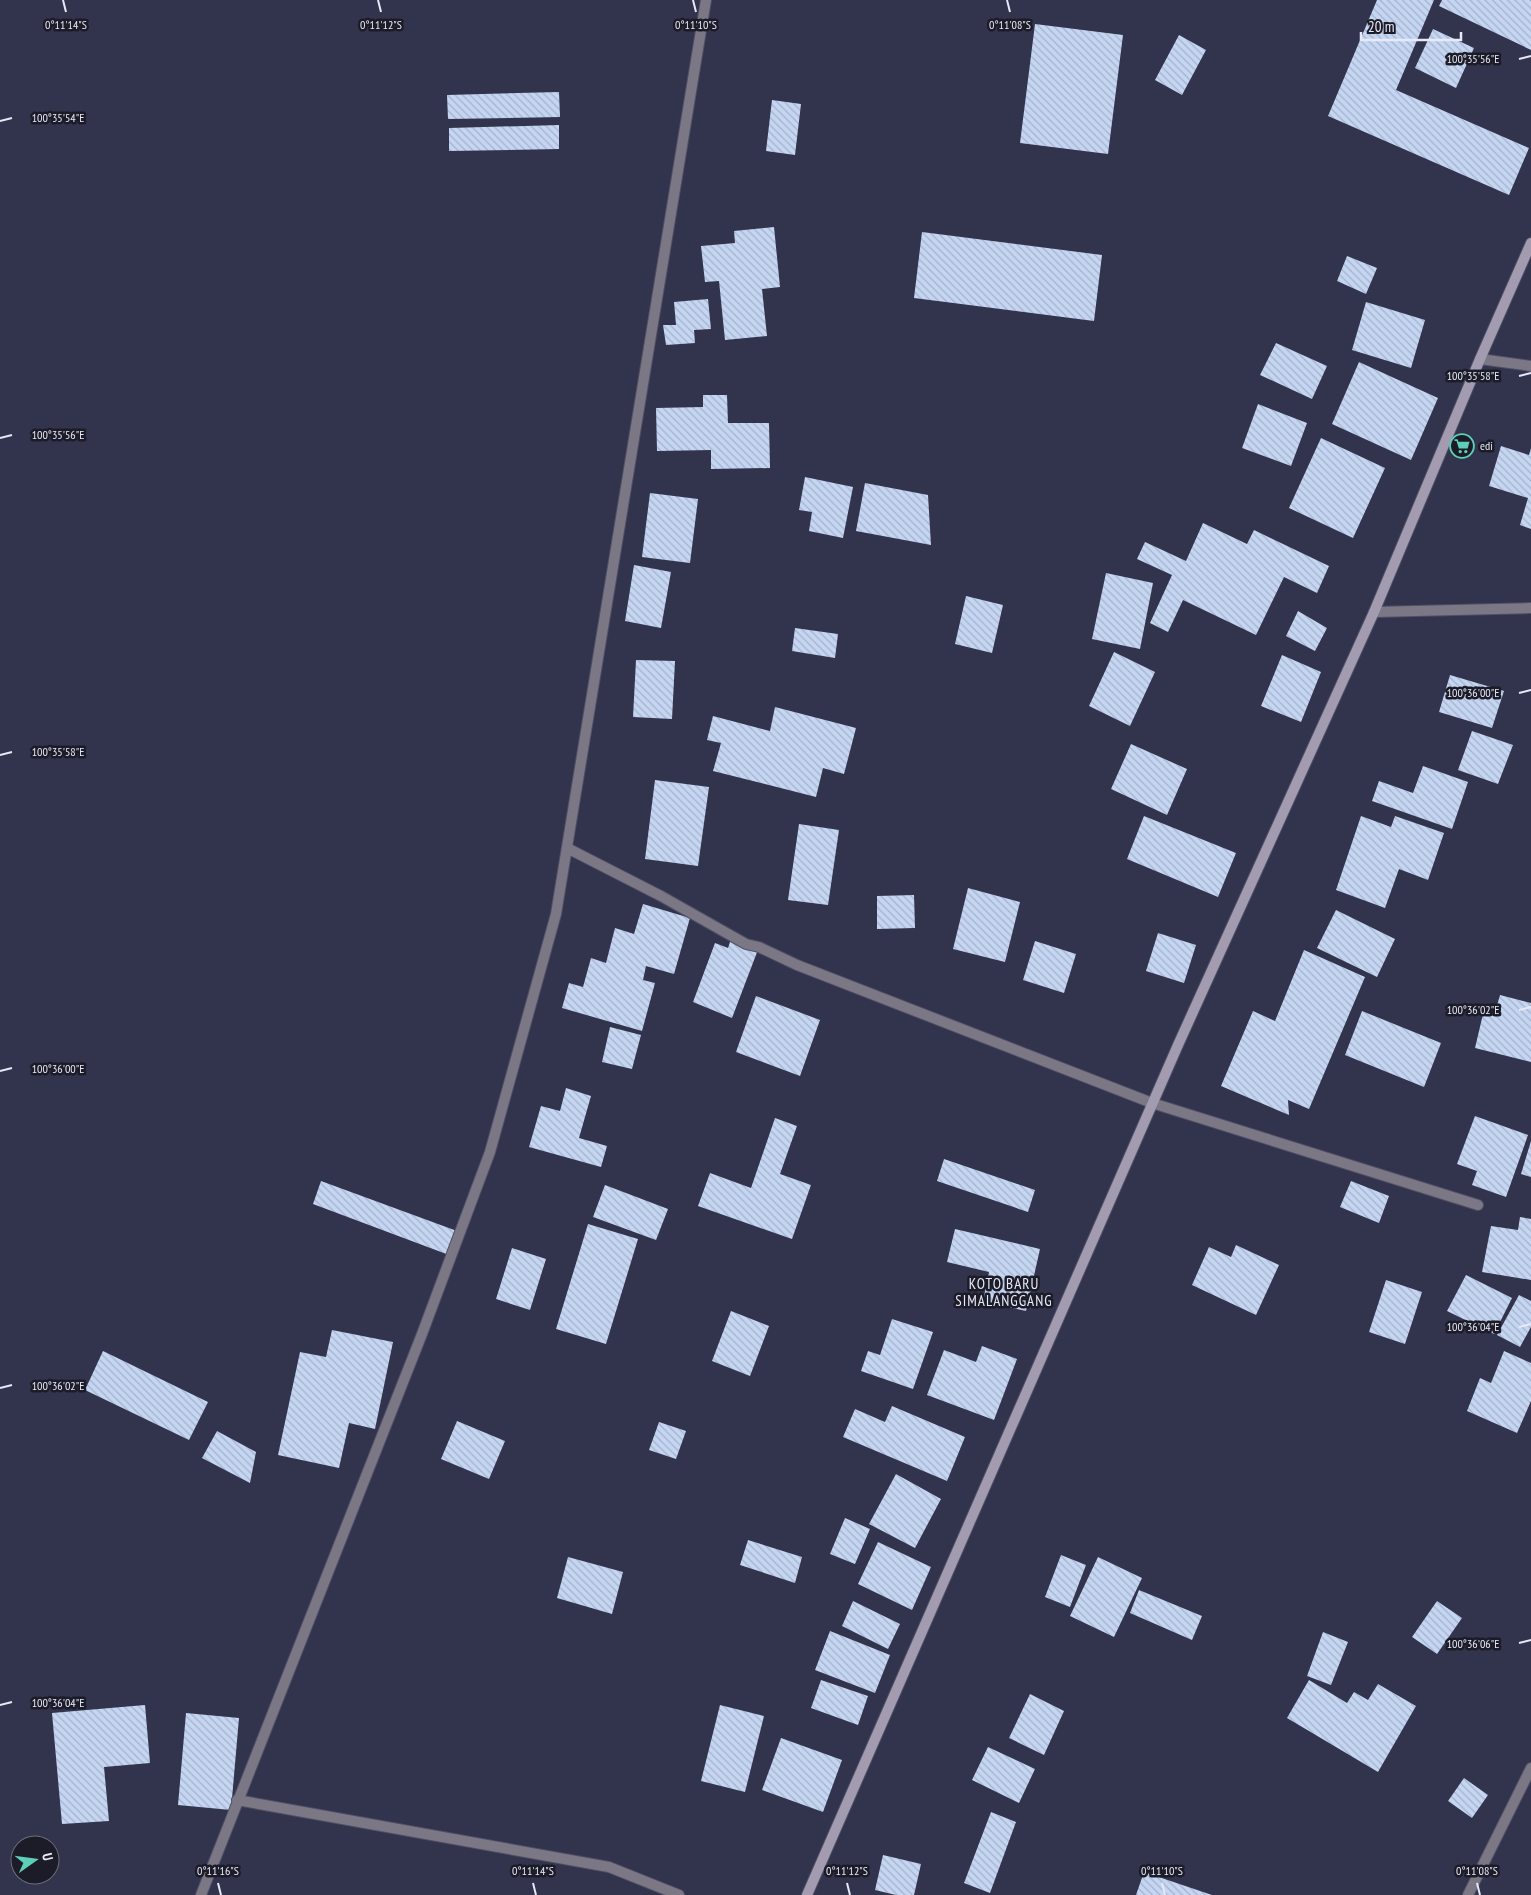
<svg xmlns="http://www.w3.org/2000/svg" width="1531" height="1895" viewBox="0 0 1531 1895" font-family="'PT Sans Narrow',sans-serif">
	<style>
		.building { fill: url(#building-back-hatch) }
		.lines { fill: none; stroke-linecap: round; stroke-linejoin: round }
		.service-casing { stroke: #4f5068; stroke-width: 12 }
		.minor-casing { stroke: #4f5068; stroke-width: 12 }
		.secondary-casing { stroke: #4f5068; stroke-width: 12 }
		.service { stroke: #7c7784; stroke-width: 10 }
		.minor { stroke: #7c7784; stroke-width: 10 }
		.secondary { stroke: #a39cb0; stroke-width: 10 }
		.ticks { fill: none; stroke: #e7e9f9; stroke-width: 2 }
		.labels { text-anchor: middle; stroke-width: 5; stroke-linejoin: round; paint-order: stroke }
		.poi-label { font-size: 12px; fill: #e7e9f9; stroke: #1b1c27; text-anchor: start }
		.quarter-label { font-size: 15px; letter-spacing: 1px; fill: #e7e9f9; stroke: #1b1c27 }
		.ticks-label { font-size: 12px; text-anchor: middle; fill: #e7e9f9; stroke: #1b1c27; stroke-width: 5; stroke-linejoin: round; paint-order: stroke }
	</style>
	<defs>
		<pattern id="building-back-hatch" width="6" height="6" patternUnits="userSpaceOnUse" patternTransform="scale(1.25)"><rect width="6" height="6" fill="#c5d6f3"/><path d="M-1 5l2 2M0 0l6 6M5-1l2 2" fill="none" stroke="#a5b2c9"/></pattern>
	</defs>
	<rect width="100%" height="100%" fill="#32334c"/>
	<path class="building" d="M1377 0H1434L1396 90 1529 148 1509 195 1328 116Z
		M1442 0H1531V50L1439 6Z
		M1035 24 1123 35 1108 154 1020 143Z
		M1433 29 1474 48 1456 88 1415 68Z
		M1179 35 1206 50 1182 95 1155 80Z
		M559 92 560 117 448 119 447 95Z
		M772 100 801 104 795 155 766 151Z
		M559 125V149L449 151V128Z
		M774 227 780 287 762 289 767 336 725 340 719 281 705 282 701 246 735 243 734 231Z
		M922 232 1102 255 1094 321 914 298Z
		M1347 256 1377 268 1366 294 1337 281Z
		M708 299 711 329 694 330 695 343 666 345 663 325H676L674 302Z
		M1366 302 1425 320 1411 368 1352 350Z
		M1276 343 1327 366 1312 399 1260 375Z
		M1359 362 1438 398 1411 460 1332 424Z
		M703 395H727L728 423H769L770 468 711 469V450L657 451 656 408 703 407Z
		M1258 404 1307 423 1291 466 1242 448Z
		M1321 438 1385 468 1353 538 1289 508Z
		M1501 446 1529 455 1531 448V529L1520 525 1528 498 1489 486Z
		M805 477 853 487 843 538 809 531 812 512 799 510Z
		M865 483 928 495 931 545 856 531Z
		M650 493 698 499 690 563 642 557Z
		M1203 523 1247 544 1254 530 1329 566 1317 593 1284 577 1256 635 1183 600 1168 632 1150 623 1172 575 1137 559 1145 542 1186 561Z
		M634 565 671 572 661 628 625 621Z
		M1106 573 1153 583 1140 649 1092 639Z
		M966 596 1003 605 992 653 955 644Z
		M1298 611 1327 628 1315 651 1286 636Z
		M795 628 838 634 835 658 792 651Z
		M1114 652 1155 672 1130 726 1089 706Z
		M1282 655 1321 672 1301 722 1261 706Z
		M636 660 675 661 672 719 633 717Z
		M1450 675 1504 691 1492 728 1439 712Z
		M775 707 856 728 844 774 823 768 816 797 713 771 721 743 707 740 713 716 770 731Z
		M1472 731 1513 745 1498 784 1458 770Z
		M1131 744 1187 769 1167 815 1111 789Z
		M1423 766 1468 782 1452 829 1372 801 1379 781 1413 793Z
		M655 780 709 787 698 866 645 859Z
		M1144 816 1236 853 1218 897 1127 859Z
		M1361 816 1391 827 1395 816 1444 833 1428 880 1399 869 1385 908 1336 890Z
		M799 824 839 830 828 905 788 900Z
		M968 888 1020 902 1005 962 953 949Z
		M914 895 915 928 877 929V896Z
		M643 904 690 918 674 974 646 966 643 980 655 983 642 1031 562 1008 569 983 583 987 591 958 606 963 615 928 634 934Z
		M1336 910 1395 939 1377 977 1317 948Z
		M1158 933 1196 945 1184 983 1146 971Z
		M732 936 759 947 732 1018 693 1002 715 943 728 948Z
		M1035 941 1076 954 1064 993 1023 980Z
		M1304 950 1365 977 1309 1109 1288 1100 1289 1115 1221 1086 1253 1011 1275 1021Z
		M1500 995 1531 1003V1062L1475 1048 1483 1014 1494 1016Z
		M756 996 820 1020 800 1076 736 1052Z
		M1362 1011 1441 1043 1424 1087 1345 1055Z
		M610 1027 641 1035 632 1069 602 1062Z
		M566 1088 591 1096 579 1138 607 1146 601 1167 529 1147 541 1106 560 1111Z
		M1475 1116 1528 1135 1506 1197 1472 1185 1477 1171 1457 1164Z
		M775 1118 797 1126 780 1174 811 1185 792 1239 698 1206 710 1173 751 1188Z
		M1531 1141V1177L1521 1174Z
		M944 1159 1035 1190 1028 1212 937 1181Z
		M321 1181 457 1231 449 1255 313 1204Z
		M1351 1181 1389 1196 1379 1223 1340 1207Z
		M605 1185 668 1209 656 1240 593 1217Z
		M1520 1217 1531 1219V1280L1482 1272 1491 1226 1518 1230Z
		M588 1224 638 1239 606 1344 556 1329Z
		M955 1229 1040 1249 1026 1311 983 1301 989 1272 947 1262Z
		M1236 1245 1279 1265 1256 1315 1192 1285 1209 1247 1231 1257Z
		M512 1248 546 1259 530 1310 496 1299Z
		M1466 1275 1512 1298 1494 1334 1447 1311Z
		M1386 1280 1422 1292 1405 1344 1369 1332Z
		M1519 1295 1531 1301V1327L1520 1347 1497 1335Z
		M731 1311 769 1326 750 1376 712 1361Z
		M892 1319 933 1332 913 1389 861 1371 868 1351 880 1355Z
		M332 1330 393 1342 375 1429 349 1423 339 1468 278 1455 300 1352 326 1357Z
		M982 1346 1017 1359 994 1420 927 1395 944 1350 976 1362Z
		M103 1351 208 1402 189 1440 85 1390Z
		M1504 1351 1531 1363V1401L1517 1433 1467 1411 1480 1378 1491 1383Z
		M892 1406 965 1437 947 1481 843 1437 855 1409 885 1422Z
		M457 1421 505 1441 489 1479 441 1459Z
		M659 1422 686 1431 676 1459 649 1450Z
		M217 1431 256 1452 250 1483 202 1458Z
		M896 1474 941 1499 915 1548 869 1524Z
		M845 1518 870 1529 855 1564 830 1554Z
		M748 1540 802 1557 795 1583 740 1565Z
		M878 1542 931 1567 912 1610 858 1584Z
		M1061 1555 1086 1565 1070 1607 1045 1597Z
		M568 1557 623 1572 612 1614 557 1598Z
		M1098 1557 1142 1578 1114 1637 1070 1616Z
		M1139 1590 1202 1616 1192 1640 1130 1613Z
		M853 1601 900 1624 888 1649 842 1626Z
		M1437 1601 1462 1618 1437 1654 1412 1637Z
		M830 1631 890 1655 875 1693 815 1670Z
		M1323 1632 1348 1642 1331 1685 1307 1676Z
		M821 1680 868 1696 858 1725 811 1708Z
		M1309 1680 1347 1703 1354 1692 1368 1700 1378 1684 1416 1706 1378 1772 1287 1718Z
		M1030 1694 1064 1711 1044 1755 1009 1738Z
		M145 1705 150 1763 104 1767 109 1821 62 1824 52 1713Z
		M720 1705 764 1716 745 1792 701 1781Z
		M186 1713 239 1718 231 1810 178 1805Z
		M781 1738 842 1760 823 1812 762 1790Z
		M988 1747 1035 1769 1019 1803 972 1780Z
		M1464 1778 1488 1795 1472 1818 1448 1801Z
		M991 1812 1016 1822 990 1893 964 1883Z
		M883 1855 921 1864 914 1895H896L875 1890Z
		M1144 1872 1212 1895H1136Z"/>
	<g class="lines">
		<g class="service-casing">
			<path id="service" d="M1152 1103 1478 1205"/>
		</g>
		<g class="minor-casing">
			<path id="minor" d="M1480 359 1531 366
				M1374 612 1531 608
				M567 848 661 896 746 944 759 947 797 965 1152 1103
				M237 1800 609 1867 679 1895
				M201 1895 422 1334 490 1152 556 914 706 0
				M1468 1895 1531 1768"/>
		</g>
		<g class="secondary-casing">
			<path id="secondary" d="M807 1895 1178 1045 1374 612 1480 359 1531 243"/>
		</g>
		<use href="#service" class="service"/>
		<use href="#minor" class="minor"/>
		<use href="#secondary" class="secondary"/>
	</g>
	<path class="ticks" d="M63 0 66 12M378 0 381 12M693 0 696 12M1007 0 1010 12M1519 59 1531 56M0 121 12 118M1519 376 1531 373M0 438 12 435M1519 693 1531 690M0 755 12 752M1519 1010 1531 1007M0 1071 12 1068M1519 1327 1531 1324M0 1388 12 1385M1519 1643 1531 1640M0 1705 12 1702M218 1883 221 1895M533 1883 536 1895M847 1883 850 1895M1162 1883 1165 1895M1477 1883 1480 1895"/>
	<defs>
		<g id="supermarket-ring" transform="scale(1.25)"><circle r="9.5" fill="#1b1c27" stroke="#5eceb8" stroke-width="1.5"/><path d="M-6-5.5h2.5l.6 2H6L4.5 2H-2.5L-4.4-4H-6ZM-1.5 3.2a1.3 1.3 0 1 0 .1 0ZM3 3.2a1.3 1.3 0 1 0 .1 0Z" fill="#5eceb8"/></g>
	</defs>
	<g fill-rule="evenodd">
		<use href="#supermarket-ring" x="1462" y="446"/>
	</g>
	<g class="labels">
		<g class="poi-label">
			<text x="1480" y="450">edi</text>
		</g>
		<g class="quarter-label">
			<text x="1004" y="1289">KOTO BARU<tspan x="1004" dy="17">SIMALANGGANG</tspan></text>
		</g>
	</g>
	<g class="ticks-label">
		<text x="66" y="29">0°11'14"S</text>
		<text x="381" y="29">0°11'12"S</text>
		<text x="696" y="29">0°11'10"S</text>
		<text x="1010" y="29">0°11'08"S</text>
		<text x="1473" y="63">100°35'56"E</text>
		<text x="58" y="122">100°35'54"E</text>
		<text x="1473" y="380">100°35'58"E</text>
		<text x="58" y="439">100°35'56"E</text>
		<text x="1473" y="697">100°36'00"E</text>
		<text x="58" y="756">100°35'58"E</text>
		<text x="1473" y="1014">100°36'02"E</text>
		<text x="58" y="1073">100°36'00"E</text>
		<text x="1473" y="1331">100°36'04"E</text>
		<text x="58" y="1390">100°36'02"E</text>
		<text x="1473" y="1648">100°36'06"E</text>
		<text x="58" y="1707">100°36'04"E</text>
		<text x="218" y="1875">0°11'16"S</text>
		<text x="533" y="1875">0°11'14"S</text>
		<text x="847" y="1875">0°11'12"S</text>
		<text x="1162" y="1875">0°11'10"S</text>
		<text x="1477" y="1875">0°11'08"S</text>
	</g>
	<g transform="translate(35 1860) rotate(76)"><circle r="24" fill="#1b1c27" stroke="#6d6e7b"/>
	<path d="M0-4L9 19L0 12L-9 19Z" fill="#5eceb8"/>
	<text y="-8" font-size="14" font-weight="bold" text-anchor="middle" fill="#e7e9f9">U</text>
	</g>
	<path d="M1361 32v8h100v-8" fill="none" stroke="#e7e9f9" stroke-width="2.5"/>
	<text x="1368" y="32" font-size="15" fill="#e7e9f9" stroke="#1b1c27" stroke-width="4" paint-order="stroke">20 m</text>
</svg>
